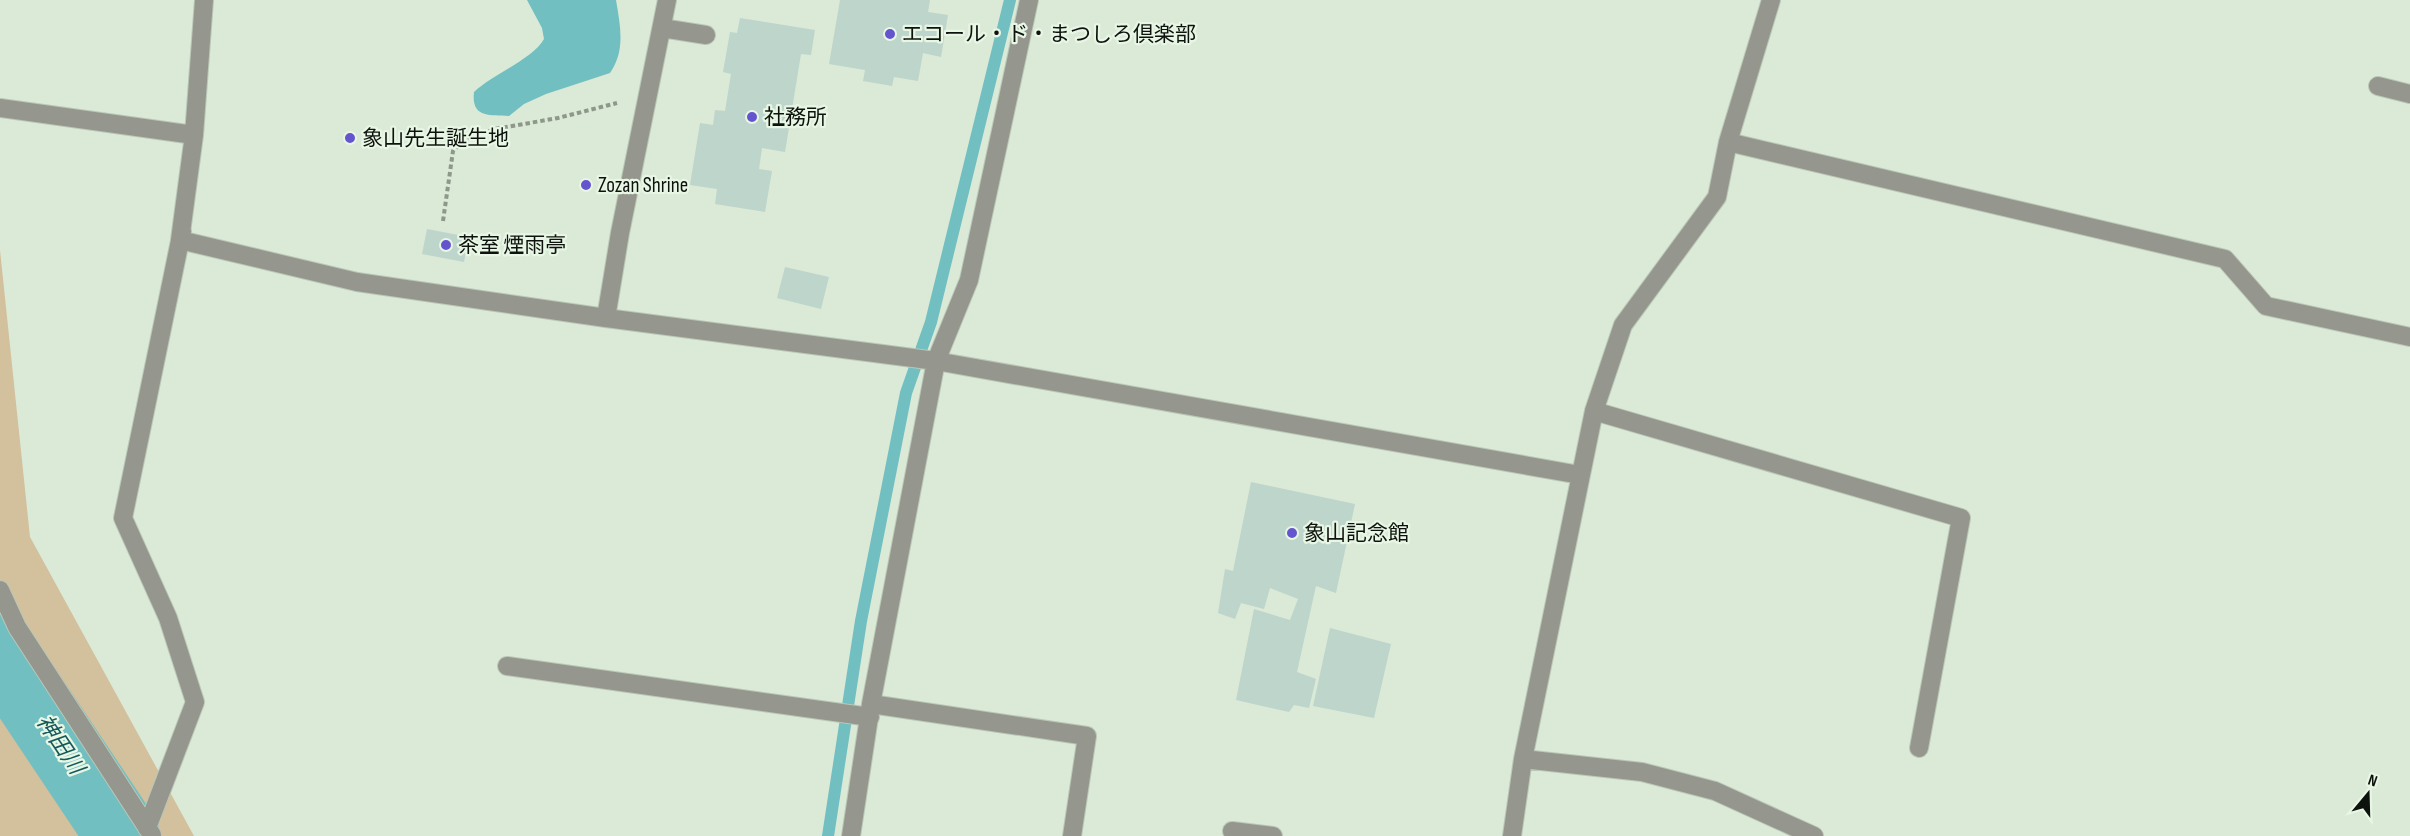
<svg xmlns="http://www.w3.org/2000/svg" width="2410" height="836" viewBox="0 0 2410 836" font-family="'Sofia Sans Condensed','Noto Sans JP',sans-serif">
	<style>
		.green { fill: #d3c09c }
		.water { fill: #71bfc1 }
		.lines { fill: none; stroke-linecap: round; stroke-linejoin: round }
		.stream { stroke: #71bfc1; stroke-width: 12 }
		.river { stroke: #71bfc1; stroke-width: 74 }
		.building { fill: #bdd5cb }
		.minor-casing { stroke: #bac7b7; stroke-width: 20 }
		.path { stroke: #8d988a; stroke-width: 4; stroke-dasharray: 4.5 3; stroke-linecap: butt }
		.minor { stroke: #95968d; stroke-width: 18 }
		.poi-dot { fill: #6455ce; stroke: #e8f6e5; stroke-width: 2 }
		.labels { text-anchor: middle; stroke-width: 4.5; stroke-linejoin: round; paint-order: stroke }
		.poi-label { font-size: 21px; fill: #0d120c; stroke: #e8f6e5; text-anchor: start }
		.water-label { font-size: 22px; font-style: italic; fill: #15595b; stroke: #e8f6e5 }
	</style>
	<rect width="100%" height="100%" fill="#dbe9d7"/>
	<path class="green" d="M0 250 30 537 194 836H0Z"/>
	<path class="water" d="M527 0H616C620 25 626 50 610 73L546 94 524 104 509 116C489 115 471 118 474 92 493 74 533 59 544 39L542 28Z"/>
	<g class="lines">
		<path class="stream" d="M828 836 861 621 906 393 931 322 1010 0"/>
		<path class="river" d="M0 652 123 836"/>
	</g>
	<path class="building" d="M840 0H930L928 12 948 15 941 57 923 53 918 81 894 77 892 86 863 81 865 70 829 64Z
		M740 18 815 30 811 55 801 54 785 152 762 148 759 169 772 171 765 212 715 204 717 189 690 185 700 123 713 125 715 110 725 111 731 74 723 72 730 32 737 33Z
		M427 229 469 237 464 262 422 254Z
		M785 267 829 277 821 309 777 298Z
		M1251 482 1355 504 1336 593 1316 586 1297 672 1316 679 1309 708 1294 705 1289 712 1236 700 1254 609 1290 620 1298 599 1270 588 1264 609 1241 603 1235 619 1218 613 1225 569 1233 571Z
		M1330 628 1391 644 1374 718 1313 706Z"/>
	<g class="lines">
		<g class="minor-casing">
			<path id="minor" d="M204 0 194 135 180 240 357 282 606 318 936 361 1580 475
				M662 28 706 35
				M2378 86 2410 94
				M0 108 194 135
				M1728 142 2225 259 2266 306 2410 337
				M606 318 620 233 667 0
				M1594 411 1961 518 1919 748
				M0 590 17 627 152 835
				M507 666 870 717
				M871 704 1087 736 1072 836
				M1523 759 1642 772 1715 791 1814 836
				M147 828 195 702 168 618 123 518 182 231
				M1232 831 1273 836
				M851 836 871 704 936 361 969 280 1029 0
				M1512 836 1523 759 1594 411 1623 325 1717 197 1728 142 1771 0"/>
		</g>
		<path class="path" d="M443 221 453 151 466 139 495 129 558 118 617 103"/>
		<use href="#minor" class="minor"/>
	</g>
	<g class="poi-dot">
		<circle cx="890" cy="34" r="6"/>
		<circle cx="752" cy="117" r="6"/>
		<circle cx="350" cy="138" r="6"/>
		<circle cx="586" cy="185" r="6"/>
		<circle cx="446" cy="245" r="6"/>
		<circle cx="1292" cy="533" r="6"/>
	</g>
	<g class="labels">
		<g class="poi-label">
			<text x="902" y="41">エコール・ド・まつしろ倶楽部</text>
			<text x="764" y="124">社務所</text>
			<text x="362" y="145">象山先生誕生地</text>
			<text x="598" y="192">Zozan Shrine</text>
			<text x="458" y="252">茶室 煙雨亭</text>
			<text x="1304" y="540">象山記念館</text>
		</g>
		<g class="water-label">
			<text transform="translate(61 744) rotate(56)" y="8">神田川</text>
		</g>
	</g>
	<g transform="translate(2368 794) rotate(19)" stroke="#e8f6e5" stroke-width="4.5" paint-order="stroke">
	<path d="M0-4.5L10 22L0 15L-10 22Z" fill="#0d120c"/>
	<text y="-9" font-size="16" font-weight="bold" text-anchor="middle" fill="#0d120c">N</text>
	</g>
</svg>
